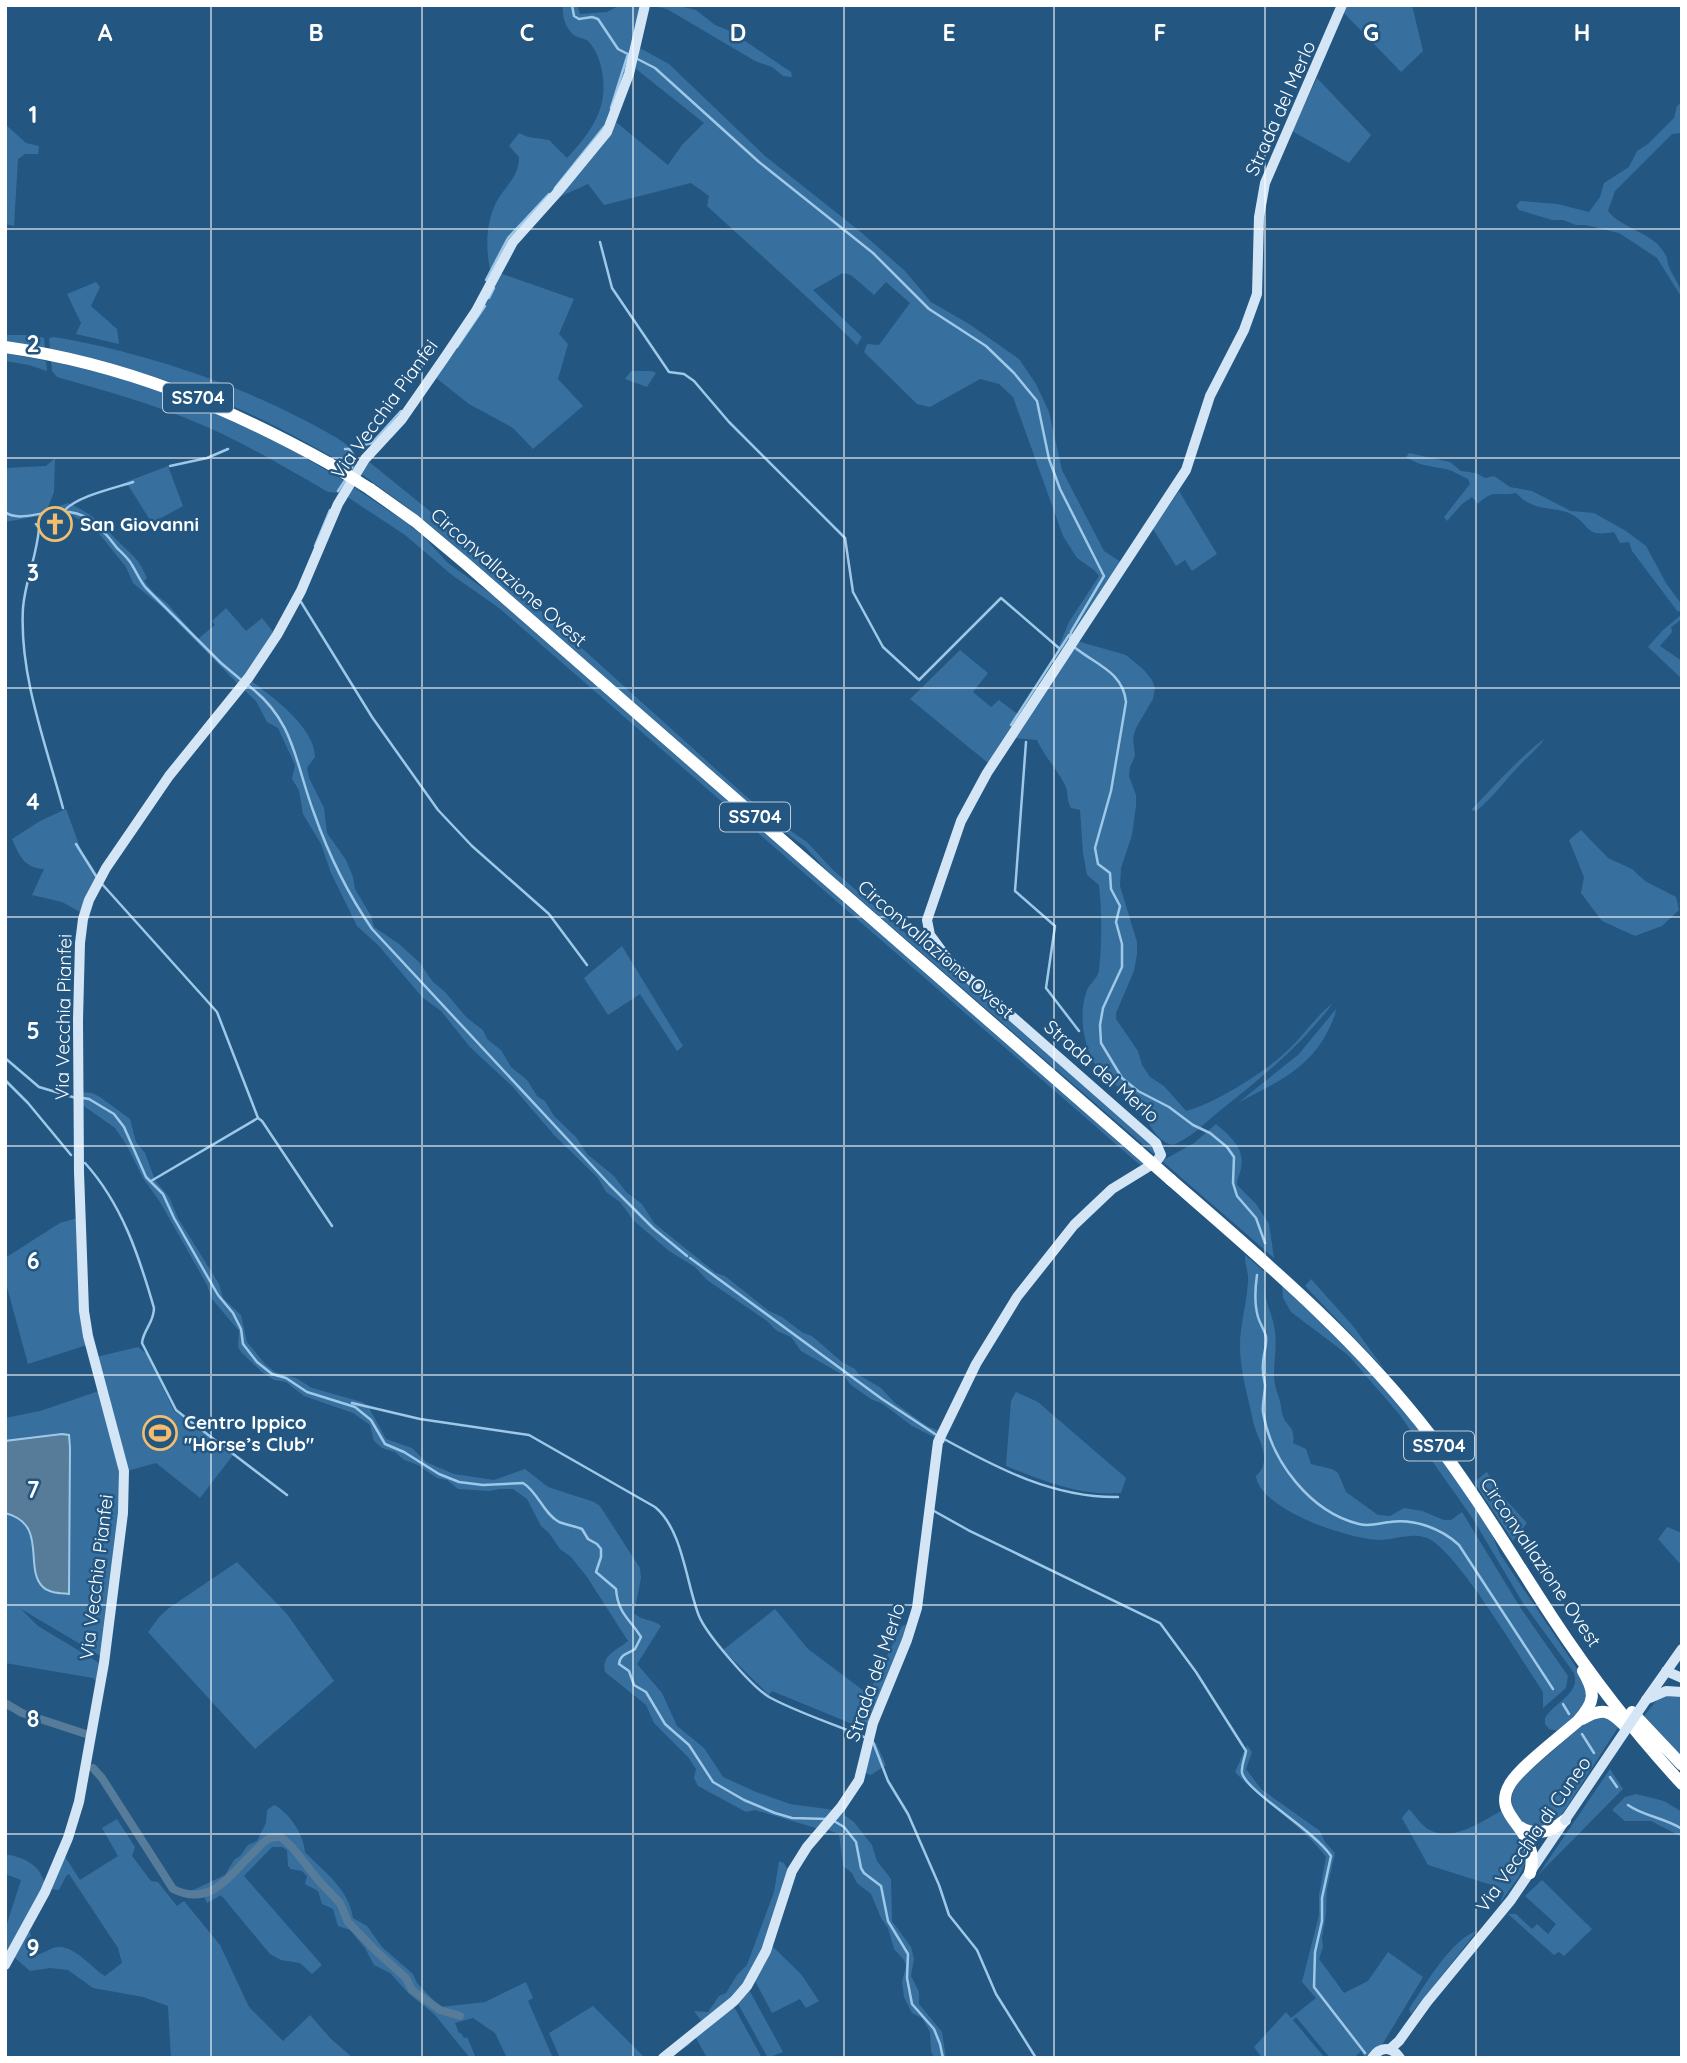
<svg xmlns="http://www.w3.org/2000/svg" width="1687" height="2063" viewBox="0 0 1687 2063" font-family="Quicksand,sans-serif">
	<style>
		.green { fill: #37709f }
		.water { fill: #577c9a; stroke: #9ec8e8; stroke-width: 2 }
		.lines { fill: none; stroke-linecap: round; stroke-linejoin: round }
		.stream { stroke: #9ec8e8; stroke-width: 2.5 }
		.canal { stroke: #577c9a; stroke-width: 8 }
		.secondary { stroke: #d4e6f6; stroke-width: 10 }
		.highway { stroke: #fff; stroke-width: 12 }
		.secondary-bridge { stroke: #d4e6f6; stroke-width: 10 }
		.highway-bridge { stroke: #fff; stroke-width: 12 }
		.grid { fill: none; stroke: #fff; stroke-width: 2; stroke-opacity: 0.55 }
		.labels { text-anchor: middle; stroke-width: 5; stroke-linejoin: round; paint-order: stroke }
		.shield { fill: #235681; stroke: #bdccd9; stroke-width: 2 }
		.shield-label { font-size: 18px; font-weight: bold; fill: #fff }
		.street-label { font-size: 19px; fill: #fff; stroke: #235681 }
		.poi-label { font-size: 19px; font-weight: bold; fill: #fff; stroke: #235681; text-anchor: start }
		.grid-label { font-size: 23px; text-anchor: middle; font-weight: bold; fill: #fff; stroke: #235681; stroke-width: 5; stroke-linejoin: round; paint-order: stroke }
	</style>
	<rect width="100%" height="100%" fill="#235681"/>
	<path class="green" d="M563 5H577L580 14 607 12 620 5H641L627 71 606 128 491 275C486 252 485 227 495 205 503 187 519 179 519 157L509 146 519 133 528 137 549 140 567 158C591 132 609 108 602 71 600 61 596 49 588 41 584 38 578 38 574 35 565 28 562 16 563 5Z
		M648 5H675L696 10 715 25 730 31 791 72 792 77 783 76 772 67 755 61 667 9Z
		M1347 5H1412L1423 51 1401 72 1344 13Z
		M640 48 669 64 765 156 862 233 905 271 931 302 969 324 1019 359 1036 384 1049 412 1062 470 1104 551 1121 562 1063 649 1057 651 1069 622 1099 576 1094 570 1077 558 1063 536 1013 397 999 384 980 379 930 407 917 404 864 352 867 344 879 345 910 303 886 282 874 295 851 275 843 273 813 290 862 337 857 345C809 297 757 252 707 206L709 196 691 183 604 205 588 184 559 197 604 144 616 122 668 165 682 145 704 123 636 69Z
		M1317 78 1371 135 1349 163 1292 131Z
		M1682 102V133L1672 134 1615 191 1608 211C1623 230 1655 232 1666 256 1667 257 1668 265 1669 267 1673 277 1682 287 1682 298L1657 258 1619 233 1586 225H1576L1563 220H1552L1519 210 1516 206 1520 201 1557 204 1589 212 1600 197 1604 183 1629 167 1637 151 1648 144 1674 118 1677 106Z
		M5 124 26 143 39 146 38 154H25L18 159 14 226 5 224Z
		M499 273 574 299 559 334 568 344 558 379 583 406 533 449 513 428 469 404 435 377Z
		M96 282 100 287 91 306 117 329 119 344 76 334 81 323 67 294Z
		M5 335H35L44 338 45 348 5 342Z
		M54 337C140 351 245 386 321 429 333 436 347 442 355 454L358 461 354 470C300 438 244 408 185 387 140 371 95 360 50 349L49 338Z
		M5 353 46 361 47 371 29 365 5 361Z
		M51 361C113 375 176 392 234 420 273 438 310 460 346 482L339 493 328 492C286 468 245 443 200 424 154 404 106 391 57 377L52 371Z
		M631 371H652L656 373 647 387 625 379Z
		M1409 453 1450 462 1461 471 1476 473 1485 478 1494 476 1510 487 1532 491 1571 511 1594 513 1626 531 1646 546 1666 583 1682 605V609L1678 612 1632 551 1629 542 1620 543 1614 532C1583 538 1591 524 1571 514 1552 505 1535 513 1516 493 1498 497 1493 488 1478 504L1472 497 1462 504 1447 521 1444 517 1470 484 1468 479C1461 476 1454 471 1446 469 1430 466 1420 466 1406 457Z
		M55 458 54 492 45 515 5 522V468L46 466Z
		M368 461 431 512 739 790 770 817 807 842 833 870 912 939 921 929 930 947 946 965 1153 1145 1155 1155 827 871 805 847 761 814 445 538 408 508 360 473Z
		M168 466 183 506 152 523 126 482Z
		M352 486 407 523 423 536 448 563 491 594 1144 1164 1141 1166 499 608 452 575 405 535 346 496Z
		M1179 491 1217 554 1192 571 1185 560 1176 566 1153 529Z
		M68 503C95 515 101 524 120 543 135 558 138 558 147 578L144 581 155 594 167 603 198 639 215 625 212 621 226 608 246 631 262 618 274 633 239 685 163 608 133 583 126 567 97 531 72 515 50 516 54 508Z
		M1682 614V619L1671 627 1672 632 1660 646 1682 661V679L1648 647 1662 631Z
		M1077 641 1126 655 1144 670 1152 680 1155 688 1153 699 1136 728 1133 738 1135 756 1130 767 1129 776 1136 795V806L1132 835 1121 868 1120 886 1137 942V954L1134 971 1116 1013V1019L1138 1051 1142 1065 1150 1077 1164 1086 1186 1111C1214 1104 1267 1071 1288 1050 1304 1035 1315 1017 1333 1003 1298 1049 1261 1078 1217 1113 1204 1124 1189 1139 1173 1145 1154 1141 1149 1120 1138 1106 1126 1090 1103 1079 1093 1061 1083 1041 1079 1014 1086 993 1088 984 1098 979 1099 970 1102 943 1102 912 1099 885L1087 875 1083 853 1080 810 1071 808C1066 800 1069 793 1065 785 1057 769 1044 756 1037 740L1014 738Z
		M960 650 988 673 973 692 991 707 999 700 1020 716 988 763 910 699Z
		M250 680C273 698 314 726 315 757L307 768 309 778 324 808 327 833 346 860 353 877 355 889 371 916 374 927 399 944 419 962 433 982 445 992 467 1018 483 1030 487 1039 501 1050 511 1067 527 1080 537 1096 545 1101 554 1116 576 1137 587 1154 614 1176 626 1192 642 1204 654 1223 716 1273 725 1276 769 1311 782 1317 803 1333 812 1336 842 1362 855 1369 859 1375 881 1388 895 1403 927 1426 939 1431 936 1438 912 1426 883 1404 871 1399 851 1385 843 1375 801 1351 791 1337 777 1331 767 1321 707 1280 695 1267 669 1251 634 1221 620 1202 606 1192 598 1178 554 1135 512 1086 470 1047 441 1011 422 997 379 946 357 926 331 873 321 844 303 814 299 790 292 779 295 765 278 728 267 722 256 701 243 689Z
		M1545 738C1537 750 1528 756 1519 766 1504 781 1493 798 1476 811L1471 810C1495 785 1519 758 1545 738Z
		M66 809 81 850 98 876 82 913 62 902 32 895 44 869C24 868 19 855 12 839L40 821Z
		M1581 830 1608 858 1632 869 1645 881 1676 897 1679 910 1662 926 1635 936 1602 921 1581 893 1584 877 1569 840Z
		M622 946 683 1046 677 1051 640 994 608 1015 584 978Z
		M1336 1009C1334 1021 1329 1029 1323 1040 1301 1074 1272 1084 1238 1103L1299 1054Z
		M81 1092 92 1093 100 1097 130 1119 136 1142 145 1153 155 1180 169 1197 178 1218 219 1284 223 1298 241 1315 247 1342 265 1364 275 1372 296 1378 312 1388 362 1402 368 1406 386 1439 412 1448 426 1462 454 1474 494 1480 525 1469 548 1487 594 1502 600 1506 640 1568 641 1578 634 1613C641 1621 654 1619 661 1626L637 1664 662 1693 677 1726 704 1748 723 1777 756 1792 790 1804 835 1810 819 1829 755 1810 746 1812 698 1786 694 1778 696 1769 688 1757 654 1723 646 1705 605 1672C601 1655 616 1651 628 1641L587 1577 571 1557 560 1549 549 1533 541 1526 527 1499 513 1489H500L489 1491 458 1489 447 1480 437 1478 418 1465 404 1460 395 1452 382 1448 374 1441 370 1425 353 1413 304 1396 286 1382 274 1380 262 1372 241 1352 238 1347 239 1331 212 1299 207 1285 160 1202 143 1178 126 1144 115 1128 81 1104Z
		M1216 1124C1230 1136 1245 1148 1241 1168 1240 1174 1237 1179 1237 1185L1256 1204 1269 1224 1274 1258 1162 1161 1194 1143Z
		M77 1218 87 1345 28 1364 5 1280V1258L60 1223Z
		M1245 1255 1266 1273C1261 1301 1272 1308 1275 1332 1278 1352 1270 1373 1277 1392 1280 1400 1281 1405 1282 1413 1285 1427 1296 1425 1293 1443L1306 1449 1311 1464 1332 1469 1338 1473 1346 1492 1378 1515 1390 1516 1404 1508 1422 1511 1444 1520H1451L1462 1512 1520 1607 1568 1676 1566 1688 1543 1708V1692C1522 1661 1456 1549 1427 1538 1411 1532 1395 1540 1379 1540 1349 1539 1260 1510 1256 1476 1274 1459 1257 1440 1253 1421 1248 1396 1240 1371 1240 1346 1240 1324 1247 1303 1248 1281 1249 1272 1244 1264 1245 1255Z
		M1311 1279 1353 1326 1385 1370 1305 1286Z
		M1282 1286C1361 1356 1435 1438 1489 1530 1494 1537 1496 1546 1500 1554L1586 1682C1592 1707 1575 1716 1558 1731L1549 1729 1545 1724V1718C1554 1702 1581 1694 1574 1673L1523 1603 1473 1519 1399 1414 1348 1355 1291 1312 1283 1298Z
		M138 1347 147 1354 174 1411 233 1455 200 1498 156 1463 127 1471 96 1357Z
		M99 1391 119 1464 121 1498 102 1657 21 1609 38 1626 101 1664 97 1683 93 1678 5 1663V1513C35 1520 33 1550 36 1575L69 1594 70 1448 68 1435 5 1441V1418L40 1411Z
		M1016 1392 1038 1402 1126 1478 1121 1493C1079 1496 1044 1481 1006 1466L1011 1401Z
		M1487 1472 1498 1491 1527 1523 1513 1541 1474 1482Z
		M1667 1527 1682 1533V1566L1658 1539Z
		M237 1562 287 1614 334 1681 255 1749 148 1632 160 1616 169 1608Z
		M775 1609 808 1649 868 1694 902 1626 908 1624 867 1730 772 1691 769 1695 723 1650Z
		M1667 1695 1682 1697V1757L1644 1716 1657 1700Z
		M1605 1715 1619 1726 1561 1816C1535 1845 1496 1814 1519 1780L1584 1724Z
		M871 1742 876 1743 886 1765 871 1775 865 1773Z
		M1247 1745 1252 1752 1246 1769 1261 1789 1320 1831 1325 1842 1335 1853 1327 1889 1326 1914 1322 1938 1323 1947 1319 1959 1344 1993 1368 1981 1388 1952 1423 1977 1382 2045 1371 2051 1365 2058 1361 2051 1354 2058H1330L1296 2017 1293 2020 1325 2058H1262L1254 2047 1286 2012 1291 2018 1316 1998 1302 1982 1319 1915V1895L1326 1857C1301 1824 1263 1802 1235 1772Z
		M1610 1769 1623 1789 1538 1875Z
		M1636 1794 1664 1801 1682 1812V1837L1651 1821H1625L1612 1810 1625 1797Z
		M274 1805C289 1812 304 1835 305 1852 324 1872 349 1889 353 1918L367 1926 382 1947 413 1974 417 1983 440 2007 485 2002 526 1982 533 1998 528 2001 553 2058H507L495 2033 473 2018 455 2023 459 2033H461L464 2038 467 2037 476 2058H470L435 2015 408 1993 390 1973 374 1965 365 1948 350 1930 338 1926 333 1909 322 1904 318 1891 305 1884 307 1876 302 1871 291 1869 288 1866 287 1850 282 1847H272L244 1876 322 1965 312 1974 300 1963 281 1960 270 1954 221 1895 207 1903 204 1896 193 1898 189 1892 225 1875 234 1860 240 1856 248 1845 257 1841 266 1823 267 1810Z
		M1409 1809C1414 1814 1418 1821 1424 1826 1447 1846 1479 1823 1501 1811L1507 1821 1519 1835 1527 1860 1518 1878 1500 1903 1504 1893 1498 1887 1428 1865 1402 1818Z
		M840 1812 854 1822 872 1845 877 1861 891 1879 892 1921 911 1947 914 1959 911 1976 919 1992V2004L942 2032 946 2058H934L931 2051 930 2032 922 2018 912 2013 904 1997 902 1982 906 1966 904 1960 894 1949 888 1928 881 1918 871 1894 857 1883 852 1873 843 1866 839 1834 825 1829Z
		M117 1819 135 1847 132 1856 151 1881 158 1882 177 1906 184 1901 220 1945 249 2007 283 2041 310 2015 331 2039 353 2058H171L168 2006 143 1997 93 1988 68 1970 50 1968 30 1971 14 1957 28 1930 31 1934 29 1952 31 1955C42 1956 48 1948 58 1947 74 1945 92 1968 105 1976L122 1963 118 1948 69 1874 66 1876 59 1890 49 1889 64 1855 80 1880 118 1856 102 1828Z
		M5 1854C25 1858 40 1864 45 1885L5 1959V1930L21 1880 5 1874Z
		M779 1861 784 1863 788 1870 766 1946 743 1987 703 2023 694 2011 708 2012 719 1996 726 1993 737 1975 747 1965 774 1892Z
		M1542 1880 1592 1929 1564 1956 1559 1952 1554 1955 1508 1914H1516L1532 1929 1537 1924 1548 1934 1556 1924 1525 1896Z
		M1477 1931 1411 2014 1409 2009C1422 1989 1453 1937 1477 1931Z
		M770 1944 801 1974 819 2001 806 2008 800 1999 772 2013 754 1979Z
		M748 1988 783 2052 768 2058 737 2002Z
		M733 2005 762 2058H707L695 2036 689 2045 668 2058Z
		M593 2006 645 2058H560L549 2033Z"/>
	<path class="water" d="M62 1434 69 1435 70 1448 69 1594C60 1593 49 1593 43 1587 23 1568 49 1524 5 1513V1441Z"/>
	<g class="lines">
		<path class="stream" d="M572 5 574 16 579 19 592 17 598 19 618 49 655 68 759 162 873 253 929 309 986 346 1014 373 1037 401 1049 459 1060 489 1104 576 1071 632 1070 641
			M611 108 628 54
			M555 188 604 127
			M600 242 612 288 669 372 684 374 694 381 729 422 845 538 853 592 883 647 919 680 1001 598 1060 649
			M486 280 508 238 549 194
			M489 298 494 288
			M457 347 485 306
			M364 445 372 443 401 411
			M345 449H349C357 458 355 463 349 473
			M170 466 207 458 228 449
			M338 491 346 479
			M64 511C77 496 115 488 133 482
			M5 512C15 520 32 515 45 513
			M53 512C84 508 99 524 117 548 122 553 128 558 132 565 137 573 140 581 146 588L221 663 240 679
			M36 524 39 528C37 556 25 581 23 608 19 675 46 745 63 808
			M315 546 330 510
			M301 602 372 717 438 810 472 846 549 914 587 965
			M1073 646C1094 664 1123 671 1126 702L1111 791 1095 848 1098 864 1110 873 1111 889 1120 906 1116 922 1122 944V967L1103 1008 1100 1025 1101 1043 1122 1078 1138 1091 1169 1107 1193 1125 1210 1133 1227 1147 1234 1157 1233 1183 1237 1196 1256 1218 1265 1243
			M249 686C295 721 295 763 314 813 328 853 348 894 372 929L609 1184 653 1228 687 1256
			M1011 725 1069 635
			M1026 742 1015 891 1055 926 1046 988 1079 1031
			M76 844 96 876
			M102 884 217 1012 258 1118 262 1121 332 1226
			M5 1058 39 1087 76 1098
			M5 1080 28 1103 71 1155
			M83 1098 89 1099 114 1114 124 1127 146 1177 163 1194 174 1218 218 1295 233 1313 241 1329 243 1344 257 1362 272 1374 286 1378 307 1392 355 1407 371 1420 385 1444 404 1452 439 1474 459 1482 483 1485 523 1483C538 1492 543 1513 559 1522 566 1525 575 1526 582 1529L588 1539 597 1544 601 1549V1557L596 1572 616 1589C618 1614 630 1619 641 1637L635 1649C628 1654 620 1654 619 1664L629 1671 634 1685 646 1692 665 1724 689 1745 713 1782 744 1800 775 1813 792 1818 828 1819
			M85 1163C122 1204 139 1256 154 1308 154 1323 143 1330 142 1343L176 1410 186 1418
			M151 1181 258 1118
			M690 1258 882 1399 935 1434
			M1257 1275C1255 1289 1254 1303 1258 1317 1260 1324 1265 1331 1266 1337 1267 1346 1263 1355 1263 1364 1262 1371 1264 1378 1265 1385 1265 1394 1262 1403 1263 1412 1271 1461 1310 1512 1359 1524 1371 1527 1379 1523 1390 1522 1414 1518 1442 1529 1459 1545L1553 1689
			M352 1403 420 1419 529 1435 655 1507C683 1530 686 1583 699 1616 707 1635 751 1686 769 1697 796 1712 834 1724 864 1737
			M190 1421 287 1495
			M943 1442 944 1439C999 1469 1054 1498 1118 1497
			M934 1511 968 1530 1160 1623 1196 1672 1246 1751C1245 1758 1241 1766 1242 1773 1247 1792 1315 1831 1331 1856L1322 1898V1921L1315 1952 1314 1987 1365 2053
			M1563 1704 1569 1714
			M1582 1734 1594 1753
			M873 1742 888 1781 908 1814 939 1885 949 1915 977 1950 996 1994 1036 2058
			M1610 1777 1617 1787
			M1628 1805C1643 1816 1665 1818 1682 1829
			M834 1821 844 1827 856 1842 861 1868 864 1873 881 1886 888 1921 908 1954 907 1978 912 2004 934 2029 940 2044 943 2058"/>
		<path class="canal" d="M5 1703 22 1713 86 1734
			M93 1768 102 1778 173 1889C211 1908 229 1875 254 1852 263 1843 267 1836 281 1837L292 1847 319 1881 340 1903 348 1922 376 1951 406 1978 412 1990 440 2010 460 2016"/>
		<path class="secondary" d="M1666 1671 1682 1678
			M1650 1698 1666 1691 1682 1692
			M1646 1700 1682 1649
			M5 1965 45 1892 68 1838 79 1802 104 1663 123 1513 124 1471 88 1336 84 1311 79 1172 78 1020 80 943 83 919 89 900 106 868 169 776 249 677 277 635 301 591 338 504 365 459 402 419 445 357 476 311 513 242 556 194 607 132 629 74 645 5
			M1390 2049 1399 2041 1427 2002 1511 1900 1564 1822
			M663 2058 734 2001 747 1986 766 1951 792 1871 807 1847 841 1807 859 1780 873 1723 907 1640 917 1608 938 1442 976 1364 1017 1297 1074 1225 1112 1189 1156 1162 1161 1155 1156 1143 949 961 930 935 927 920 961 821 987 773 1186 470 1210 396 1244 330 1257 294 1259 217 1265 183 1342 5
			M1372 2058C1380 2046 1392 2046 1400 2058"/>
		<path class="highway" d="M5 347C124 364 226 406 330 464
			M370 489 415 521 465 563 1137 1150
			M1171 1180C1263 1260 1356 1338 1431 1436 1475 1493 1512 1556 1552 1617 1590 1675 1635 1733 1682 1784
			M1632 1712 1682 1765
			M1582 1719C1603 1707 1610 1710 1626 1727
			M1520 1827C1536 1837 1551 1832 1565 1820
			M1530 1873C1542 1827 1489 1819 1510 1784 1520 1767 1562 1735 1578 1721 1595 1702 1596 1693 1583 1671"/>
		<path class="secondary-bridge" d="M1565 1820 1646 1700"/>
		<path class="highway-bridge" d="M330 464 370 489
			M1137 1150 1171 1180"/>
	</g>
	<path class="grid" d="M211 5V2058M422 5V2058M633 5V2058M844 5V2058M1054 5V2058M1265 5V2058M1476 5V2058M5 229H1682M5 458H1682M5 688H1682M5 917H1682M5 1146H1682M5 1375H1682M5 1605H1682M5 1834H1682"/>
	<defs>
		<g id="church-ring" transform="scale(1.75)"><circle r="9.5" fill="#235681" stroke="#f2be6d" stroke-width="1.5"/><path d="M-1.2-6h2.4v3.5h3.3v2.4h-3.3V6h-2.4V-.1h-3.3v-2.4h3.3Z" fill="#f2be6d"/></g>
		<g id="stadium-ring" transform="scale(1.75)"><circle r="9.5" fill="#235681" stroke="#f2be6d" stroke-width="1.5"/><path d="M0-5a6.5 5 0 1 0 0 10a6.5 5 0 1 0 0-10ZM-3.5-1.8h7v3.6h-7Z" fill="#f2be6d"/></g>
	</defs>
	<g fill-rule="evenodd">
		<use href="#church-ring" x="55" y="524"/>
		<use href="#stadium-ring" x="160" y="1433"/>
	</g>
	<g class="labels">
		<g class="shield">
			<rect x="163" y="383.5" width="70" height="29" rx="5"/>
			<rect x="720" y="802.5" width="70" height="29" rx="5"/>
			<rect x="1404" y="1431.5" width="70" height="29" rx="5"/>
		</g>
		<g class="shield-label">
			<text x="198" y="404">SS704</text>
			<text x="755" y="823">SS704</text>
			<text x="1439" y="1452">SS704</text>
		</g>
		<g class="street-label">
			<text transform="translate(1280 108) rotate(-66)" y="7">Strada del Merlo</text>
			<text transform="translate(384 409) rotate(-54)" y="7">Via Vecchia Pianfei</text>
			<text transform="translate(509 577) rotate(41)" y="7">Circonvallazione Ovest</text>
			<text transform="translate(936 949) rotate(41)" y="7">Circonvallazione Ovest</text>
			<text transform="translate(63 1017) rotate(-89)" y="7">Via Vecchia Pianfei</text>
			<text transform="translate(1102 1071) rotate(41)" y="7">Strada del Merlo</text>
			<text transform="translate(1541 1562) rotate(56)" y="7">Circonvallazione Ovest</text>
			<text transform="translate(96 1577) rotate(-83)" y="7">Via Vecchia Pianfei</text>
			<text transform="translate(875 1672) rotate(-71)" y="7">Strada del Merlo</text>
			<text transform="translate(1533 1834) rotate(-55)" y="7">Via Vecchia di Cuneo</text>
		</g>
		<g class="poi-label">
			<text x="80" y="531">San Giovanni</text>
			<text x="184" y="1429">Centro Ippico<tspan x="184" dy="22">"Horse’s Club"</tspan></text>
		</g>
	</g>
	<g class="grid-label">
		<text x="105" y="41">A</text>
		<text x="316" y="41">B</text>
		<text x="527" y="41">C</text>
		<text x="738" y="41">D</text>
		<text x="949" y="41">E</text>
		<text x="1160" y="41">F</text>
		<text x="1371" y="41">G</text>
		<text x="1582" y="41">H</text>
		<text x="33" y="123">1</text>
		<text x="33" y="352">2</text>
		<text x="33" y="581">3</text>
		<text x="33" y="810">4</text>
		<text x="33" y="1039">5</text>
		<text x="33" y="1269">6</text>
		<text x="33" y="1498">7</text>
		<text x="33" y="1727">8</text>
		<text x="33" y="1956">9</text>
	</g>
	<rect width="1687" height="2063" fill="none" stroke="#ffffff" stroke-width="14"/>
</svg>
